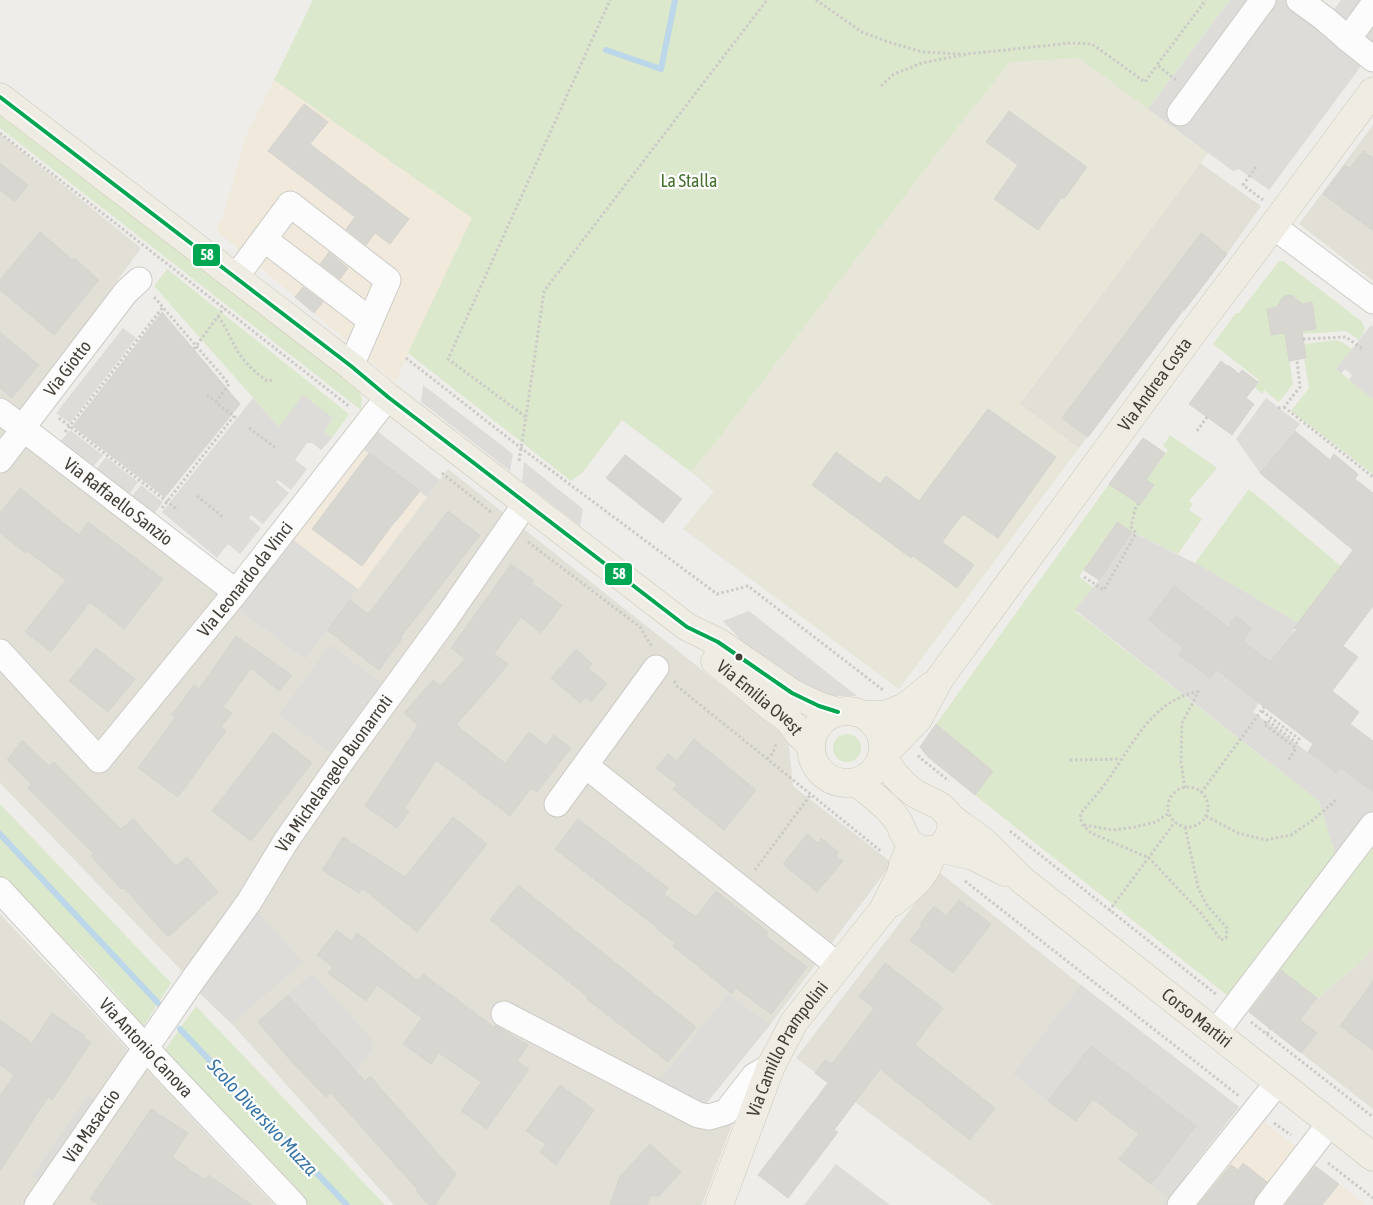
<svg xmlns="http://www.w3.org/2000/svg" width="1373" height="1205" viewBox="0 0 1373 1205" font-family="'Asap Condensed',sans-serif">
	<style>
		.residential { fill: #e2dfd6 }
		.commercial { fill: #f0e9dc }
		.education { fill: #e8e5d9 }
		.green { fill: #dbe8cb }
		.parking { fill: #dedcd9 }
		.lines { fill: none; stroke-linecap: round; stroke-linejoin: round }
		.stream { stroke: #bcd7ea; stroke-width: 6 }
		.building { fill: #d8d6d1; stroke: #d6d4cf }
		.minor-casing { stroke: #cccbc6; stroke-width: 27 }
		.major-casing { stroke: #cfc9b8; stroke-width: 29 }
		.path { stroke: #cdcbc7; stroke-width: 3; stroke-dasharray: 2.5 2.5; stroke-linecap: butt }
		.minor { stroke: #fcfcfc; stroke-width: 25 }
		.major { stroke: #efece4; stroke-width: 28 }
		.bus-1-casing { stroke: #fff; stroke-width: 8 }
		.bus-1 { stroke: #00a651; stroke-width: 4 }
		.bus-dot { fill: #443f36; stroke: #fff; stroke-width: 2 }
		.labels { text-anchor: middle; stroke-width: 4.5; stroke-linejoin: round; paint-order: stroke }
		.park-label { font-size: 18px; fill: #45702e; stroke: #fff }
		.street-label { font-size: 18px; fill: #443f36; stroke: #fff }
		.water-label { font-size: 19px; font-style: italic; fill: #3875a6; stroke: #fff }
		.line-badge { stroke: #fff; stroke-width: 2 }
		.badge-label { font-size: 14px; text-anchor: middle; font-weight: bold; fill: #fff }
	</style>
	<rect width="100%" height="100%" fill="#eeede9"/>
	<path class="residential" d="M1373 125V281L1299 224Z
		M0 134 141 248 9 431 305 659 448 469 788 738 793 786 892 863 770 1025 704 1106 733 1122 702 1205H394L232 1024 190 984 180 969 0 783Z
		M1200 163 1261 206 1227 254 1079 448 1019 404Z
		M939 872 1081 985 1239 1107 1163 1205H993L796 1058Z
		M0 914 274 1205H0Z
		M1373 947V1109L1301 1053 1309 1027 1300 1020 1317 998 1361 962Z"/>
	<path class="commercial" d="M274 80 472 218 395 382 216 230 223 217 245 138Z
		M376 430 440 480 305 660 238 609Z
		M1263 1121 1300 1150 1255 1205H1197L1208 1189Z
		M1311 1163 1366 1205H1278Z"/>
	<path class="education" d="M1079 58 1209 152 1019 403 1079 448 899 689 683 529 714 491 691 472 723 433 949 138 1010 62Z"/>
	<path class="green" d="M313 0H1230L1148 109 1079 58 1010 62 949 138 723 433 691 472 622 420 583 472 571 481 408 353 472 218 274 80Z
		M0 113 359 390 362 400 361 410 0 128Z
		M1279 261H1283L1361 321C1367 328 1364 333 1359 340L1346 331 1302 334 1301 331 1316 329 1312 302 1297 304V299L1289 295C1282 296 1280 299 1281 307L1267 309 1271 335 1285 333 1293 384 1279 402 1264 390 1262 394 1254 387 1259 380 1213 344 1236 313H1239Z
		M167 269 349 414 332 438 324 431 333 418 279 427 154 286Z
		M1336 340 1342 342 1352 349 1336 369 1373 399V474L1291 411 1309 388 1304 358H1306L1304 344Z
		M1170 435 1217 468 1189 501 1193 504 1189 510 1202 519 1178 554 1132 532 1116 522 1079 577 1094 588 1075 611 1319 801 1338 861 1373 815V947L1361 962 1317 998 1279 969 1248 1012 975 795 993 771 936 724 1109 484 1140 505 1154 486 1146 480 1168 450 1163 446Z
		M1249 489 1341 566 1298 623 1195 563Z
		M833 748a14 14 0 1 1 28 0a14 14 0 1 1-28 0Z
		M0 804 171 983 141 1030 131 1020 126 1005 76 950 69 955 0 881Z
		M196 1006 385 1205H302L162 1054Z"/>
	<path class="parking" d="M1230 0H1317L1333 11 1341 0H1373V50L1269 190 1239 169 1233 171 1148 109Z
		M1371 325 1373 327V399L1349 380 1352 375 1345 369 1341 374 1336 369Z
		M123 328 136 338 70 423 56 413Z
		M423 385 513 454 510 471 421 402Z
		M303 395 333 418 324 431 332 438 321 450 312 443H307L295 460 307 469 291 490 278 480 276 482 289 493 263 524 251 515 249 518 261 528 240 554 228 544 217 558 162 512 253 398 279 427Z
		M1266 398 1300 424 1260 473 1236 439Z
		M70 430 103 455 92 468 59 443Z
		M376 430 440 480 427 497 362 448Z
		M106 457 138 482 128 496 95 471Z
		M524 462 583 509 580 526 522 481Z
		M141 485 163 502 153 515 130 498Z
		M1132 532 1199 565 1298 623 1290 638 1270 662 1243 641 1252 628 1236 616 1228 627 1174 586 1148 620 1259 703 1253 712 1336 773 1341 768 1373 792V815L1338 862 1319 801 1075 610 1099 580Z
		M292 539 358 589 305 660 238 609Z
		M749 611 857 696H831L805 685 778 669 746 646 723 621Z
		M330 645 382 683 330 752 279 715Z
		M249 902 302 962 232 1024 190 984Z
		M312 973 372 1040V1050L356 1071 288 995Z
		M1081 985 1239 1107 1188 1172 1195 1178 1173 1205H1163L1169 1197 1151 1184 1195 1126 1091 1046 1048 1101 1013 1074Z
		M728 994 770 1025 704 1106 658 1083Z
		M88 1096 99 1104 43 1184 32 1176Z
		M836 1164 890 1205H804Z"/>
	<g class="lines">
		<path class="stream" d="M606 50 661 69 675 0
			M0 834 158 1003
			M180 1029 347 1205"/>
	</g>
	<path class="building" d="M304 104 328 122 310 144 409 219 390 244 375 233 366 245 346 229 355 217 268 151Z
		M1009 111 1087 167 1064 199 1062 197 1038 230 994 199 1018 165 986 142Z
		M1363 151 1373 158V231L1323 194 1345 165 1350 168Z
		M0 163 28 185 15 202 0 190Z
		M40 232 73 260 74 258 99 280 54 335 0 290V280Z
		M1201 233 1227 254 1184 311 1183 310 1088 437 1062 418Z
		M329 252 348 268 340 279 320 264Z
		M303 287 323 302 314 313 295 297Z
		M1289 295 1293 296 1302 304 1312 302 1316 329 1302 331 1306 358 1289 361 1285 333 1271 335 1267 309 1277 307 1282 298 1285 296Z
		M162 312 240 404 165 497 73 426Z
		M0 332 39 365 12 398 0 388Z
		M1221 361 1227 366 1228 365 1239 374 1242 370 1258 382 1246 398 1254 404 1232 435 1189 404Z
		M988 409 1056 457 998 538 963 514 942 542 974 565 957 588 913 556 911 558 812 485 836 452 880 484 886 476 919 501Z
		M1295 431 1330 460 1334 454 1358 474 1355 479 1373 493V606L1343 646 1358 657 1332 691 1359 712 1350 724 1373 741V792L1341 768 1336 773 1308 752 1313 744 1216 670 1210 678 1179 655 1184 648 1148 620 1174 586 1228 627 1236 616 1252 628 1243 641 1270 662 1297 629 1294 628 1353 550 1260 473Z
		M1143 438 1165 453 1146 480 1154 485 1140 505 1109 484Z
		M369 453 420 491 397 520H396L362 566 312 529Z
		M625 455 682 499 663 523 606 478Z
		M20 488 79 535 88 522 163 579 124 629 90 602 51 652 25 632 66 580 27 551 25 553 0 533V513Z
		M448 511 480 535 400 638 402 639 379 670 327 630 350 600 368 614Z
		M1117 522 1132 532 1099 580 1084 570Z
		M511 564 533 580 531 583 562 605 541 633 521 617 494 654 508 664 497 678 456 725 505 763 529 732 546 745 554 735 571 748 537 792 531 788 510 816 436 760 405 808 409 811 397 828 365 806 418 725 404 713 433 680 440 686 465 659 451 648Z
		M236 636 292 675 279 691 251 668 223 707 232 713 221 727 226 731 178 797 138 768 175 718 172 715 194 685 199 689Z
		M96 648 135 679 108 712 69 681Z
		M576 649 592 664 588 668 607 684 591 702 586 697 580 703 551 678Z
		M936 724 993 771 975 795 928 757 920 747Z
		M273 732 312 763 251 841 212 811Z
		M694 739 756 790 724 830 673 789 677 785 656 768 668 754 677 761Z
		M22 740 49 766 54 762 121 829 133 819 176 866 187 857 218 892 168 937 124 888 121 889 91 856 94 854 28 788 31 784 7 760Z
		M453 817 487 844 417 932 362 888 359 893 322 870 343 837 405 877Z
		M578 819 668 888 664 894 696 917 716 891 768 932 766 936 807 967 771 1014 736 988 732 994 673 946 675 943 657 929 658 928 555 849Z
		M807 834 818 843 821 838 838 852 836 856 843 861 817 892 783 864Z
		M518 885 696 1027 668 1062 587 999 588 997 490 920Z
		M959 900 991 924 953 973 910 940 922 926 920 924 934 906 946 916Z
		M337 930 351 941 357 933 418 981 423 974 494 1027 495 1025 528 1045 517 1061 529 1069 487 1129 461 1111 481 1082 439 1053 431 1064 403 1044 422 1018 377 985 366 1001 328 973 333 967 317 955Z
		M885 963 943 1008 915 1045 995 1108 970 1140 880 1069 834 1130 838 1132 788 1198 758 1175 828 1083 815 1073 825 1060 832 1064 874 1008 859 997Z
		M1281 970 1317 998 1300 1020 1317 1033 1301 1053 1249 1012Z
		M1373 981V1050L1340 1026Z
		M288 995 365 1081 370 1076 456 1174 435 1205H429L416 1191 418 1190 331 1093 326 1097 292 1062 258 1022Z
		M52 1013 85 1036 84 1038 91 1042 52 1100 48 1097 0 1171V1096L14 1075 0 1065V1020L32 1043Z
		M1091 1046 1196 1126 1151 1184 1119 1159 1139 1134 1093 1099 1076 1121 1048 1101Z
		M560 1085 594 1110 556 1165 540 1152 546 1144 526 1131Z
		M151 1109 188 1133 172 1157 205 1180 208 1175 252 1205H99L90 1199Z
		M650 1144 681 1172 659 1196H650L647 1205H610L620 1176Z
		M1243 1163 1267 1182 1256 1196 1253 1205H1198L1231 1165 1238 1170Z
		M1315 1166 1339 1184 1322 1205H1285Z"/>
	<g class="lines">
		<g class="minor-casing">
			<g id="minor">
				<path d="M1299 0 1325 19 1348 39"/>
				<path d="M1373 5 1348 39 1373 59"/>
				<path d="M1180 113 1263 0"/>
				<path d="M1273 226 1373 301"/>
				<path d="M264 239 370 320"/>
				<path d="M235 278 290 204 388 280 351 366"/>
				<path id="s1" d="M0 411 236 592"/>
				<path id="s2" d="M0 460 16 439 29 419 126 292 139 280"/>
				<path id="s3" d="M0 652 99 760 236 592 388 397"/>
				<path d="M586 766 839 966"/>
				<path d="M557 804 656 668"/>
				<path id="s4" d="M0 890 169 1073 294 1205"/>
				<path d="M504 1014 698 1115 709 1117 726 1112 754 1076 771 1066"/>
				<path d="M1215 1033 1373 825"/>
				<path id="s5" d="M37 1205 190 984 249 902 286 841 341 762 447 617 526 503"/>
				<path d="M1180 1205 1278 1082"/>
				<path d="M1267 1205 1330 1123"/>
			</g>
		</g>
		<g class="major-casing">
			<g id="major">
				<path d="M0 97 351 366 388 397 687 627 718 642 792 693 819 706 838 712"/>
				<path id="s6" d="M715 661 750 689 771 707 788 719 800 735 811 745"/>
				<circle cx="847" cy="747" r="36"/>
				<path d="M865 715H885L905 707 931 686"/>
				<path id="s7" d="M882 756 918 719 940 678 1191 335 1282 214 1373 91"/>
				<path d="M856 782C870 794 888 805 898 821 903 829 904 838 911 844 917 849 922 851 929 850 946 850 958 827 947 813 940 803 928 801 918 795 902 786 891 771 882 756"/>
				<path id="s8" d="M949 816 962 826 983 841 1022 880 1373 1157"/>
				<path d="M939 848 973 856 1005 872"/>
				<path d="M892 903C913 886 926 877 934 850"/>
				<path id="s9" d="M719 1205 771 1066 794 1022 883 910 901 874 903 865 911 844"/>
			</g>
		</g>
		<path class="path" d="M816 0 862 32 888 42 923 52 961 54
			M1176 80 1157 65 1206 0
			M881 86 894 74 922 63 967 54 1071 43 1092 44 1145 82 1157 65
			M0 133 350 407
			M1256 167 1243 185 1263 200
			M154 297 229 384 216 402 236 418
			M218 316C226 327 231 340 238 352 246 364 256 373 267 381L274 380
			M1303 339 1346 337 1364 350
			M194 349 224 308
			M406 358 521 448 717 594 748 586 883 690
			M207 395 216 402
			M1284 407 1373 477
			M1278 408 1284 407 1300 387 1297 360
			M526 417 544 291 767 0
			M59 418 178 510
			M249 428 276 448
			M1197 431 1207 417
			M65 432 163 307
			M519 461 526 417 448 359 610 0
			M442 473 492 513
			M197 496 223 517
			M162 508 234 416
			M528 542 640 627 652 647
			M1084 577 1104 590 1136 533 1131 527 1135 509 1138 504
			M674 681 677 686 882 852
			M1262 711 1299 739 1297 743 1267 720 1264 724 1296 748 1288 761
			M919 755V757L949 781
			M767 759 773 753 776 744
			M1070 760 1120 759
			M1168 807a20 20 0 1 1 40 0a20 20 0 1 1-40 0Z
			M1185 788 1181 762 1182 723 1199 691
			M1201 793 1264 707
			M1206 816 1238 833 1266 840 1291 835 1313 820 1337 799
			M1084 825 1113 830 1135 827 1156 822 1169 813
			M1185 827 1198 887 1206 904 1227 928 1226 938 1221 940 1201 913 1149 858 1091 833 1083 825 1080 818 1081 813C1091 801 1102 789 1110 777 1129 749 1148 711 1181 697 1186 694 1193 693 1199 691
			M1010 831 1217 995
			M755 870 811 794
			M965 881 1239 1096
			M1109 911 1175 822
			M1251 1022 1373 1117
			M1267 1034 1270 1029
			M1274 1123 1291 1135
			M1328 1163 1373 1198"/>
		<use href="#minor" class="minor"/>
		<use href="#major" class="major"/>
		<g class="bus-1-casing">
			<path id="bus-1" d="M0 97 351 366 388 397 687 627 718 642 792 693 819 706 838 712"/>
		</g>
		<use href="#bus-1" class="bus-1"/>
	</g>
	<circle class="bus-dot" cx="739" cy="657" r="4.5"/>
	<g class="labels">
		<g class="park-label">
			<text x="689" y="187">La Stalla</text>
		</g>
		<g class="street-label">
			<text dy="6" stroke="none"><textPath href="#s2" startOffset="114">Via Giotto</textPath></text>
			<text dy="6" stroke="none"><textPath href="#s7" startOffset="462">Via Andrea Costa</textPath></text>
			<text dy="6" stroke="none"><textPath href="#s1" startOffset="149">Via Raffaello Sanzio</textPath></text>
			<text dy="6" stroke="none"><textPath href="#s3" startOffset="379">Via Leonardo da Vinci</textPath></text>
			<text dy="6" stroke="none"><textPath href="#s6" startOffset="58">Via Emilia Ovest</textPath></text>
			<text dy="6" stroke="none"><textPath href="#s5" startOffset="524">Via Michelangelo Buonarroti</textPath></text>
			<text dy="6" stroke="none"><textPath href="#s8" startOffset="320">Corso Martiri</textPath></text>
			<text dy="6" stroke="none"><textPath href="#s4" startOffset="215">Via Antonio Canova</textPath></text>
			<text dy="6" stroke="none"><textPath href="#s9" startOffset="171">Via Camillo Prampolini</textPath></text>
			<text dy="6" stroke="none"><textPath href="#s5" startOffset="96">Via Masaccio</textPath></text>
		</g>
		<g class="water-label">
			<text transform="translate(263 1117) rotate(47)" y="7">Scolo Diversivo Muzza</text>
		</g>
	</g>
	<g class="line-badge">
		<rect x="192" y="243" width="29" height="24" rx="5" fill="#00a651"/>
		<rect x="604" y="562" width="29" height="24" rx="5" fill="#00a651"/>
	</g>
	<g class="badge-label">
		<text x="207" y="260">58</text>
		<text x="619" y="579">58</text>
	</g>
</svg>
